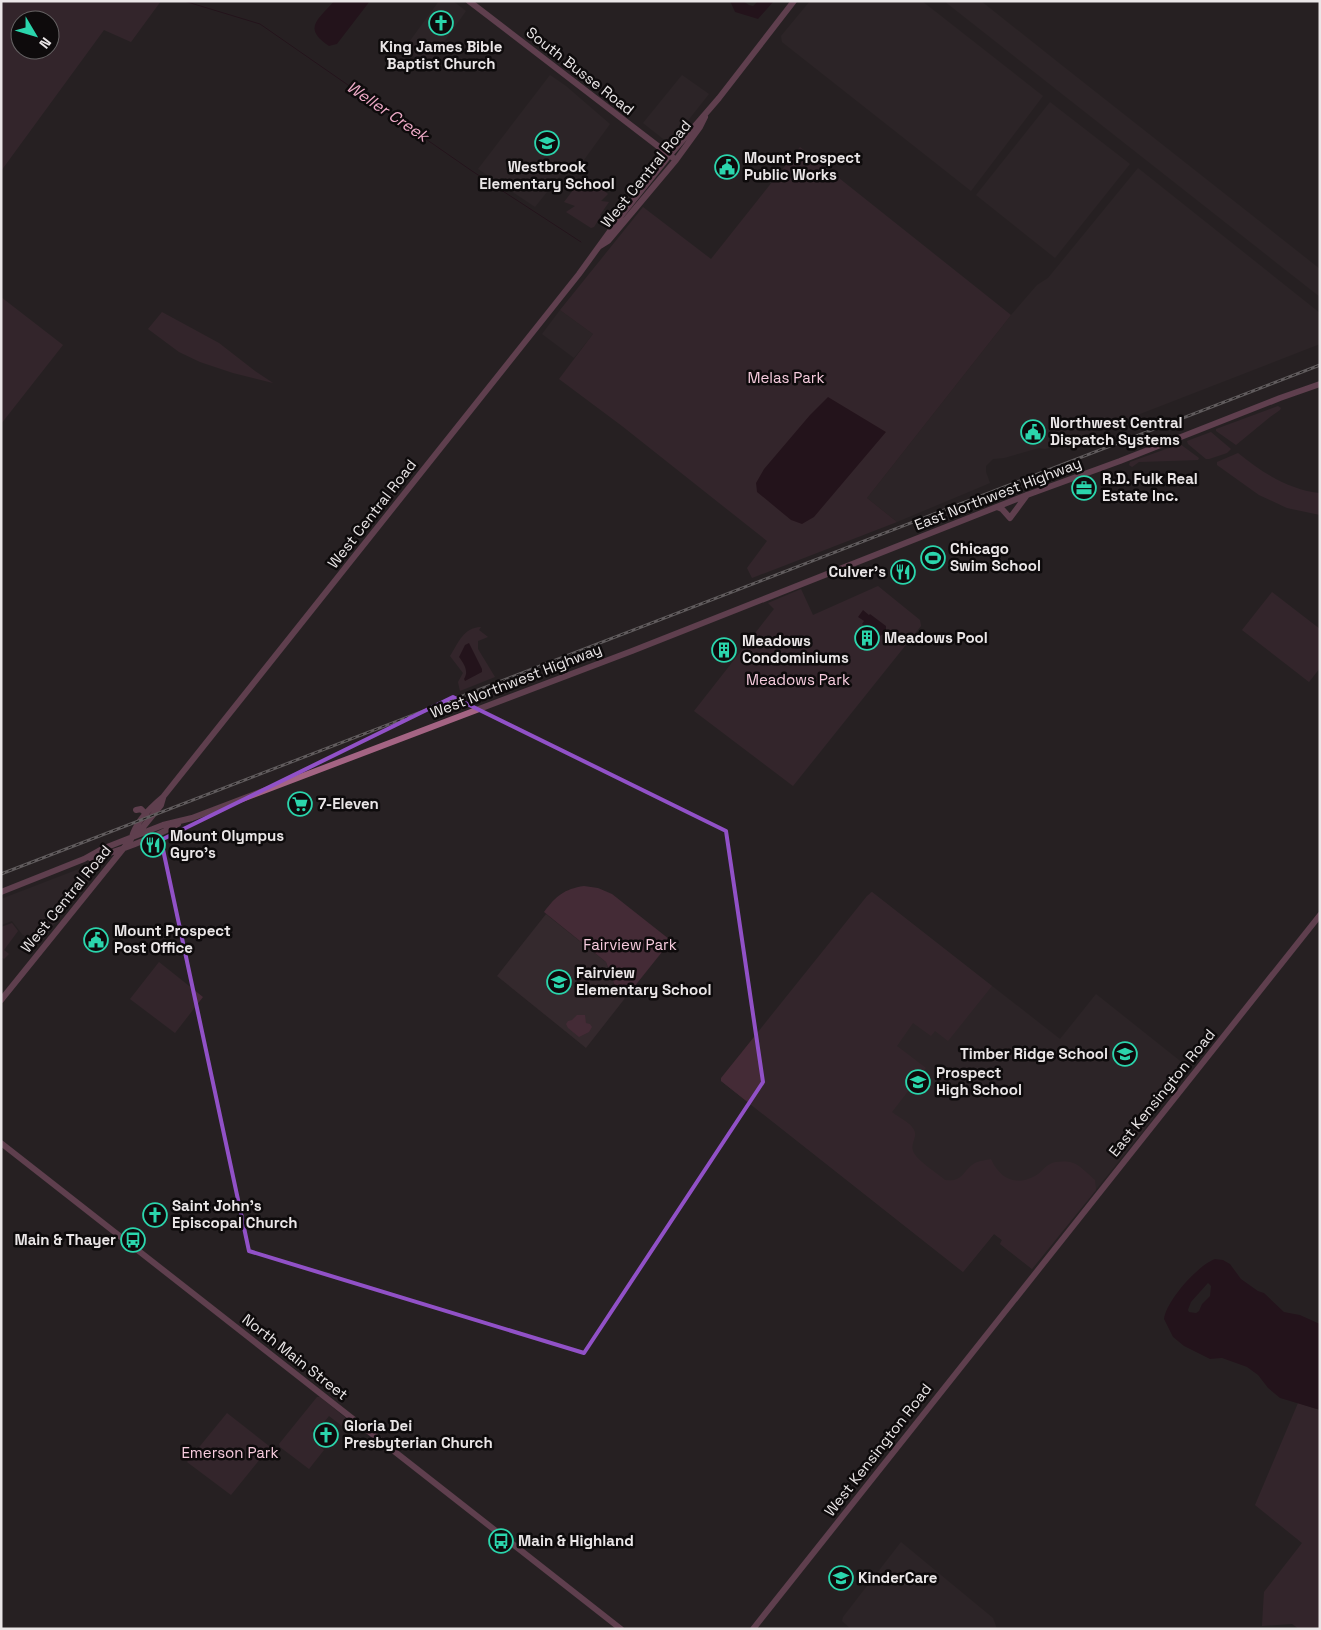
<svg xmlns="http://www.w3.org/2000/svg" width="1321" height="1630" viewBox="0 0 1321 1630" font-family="'Space Grotesk',sans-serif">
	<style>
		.built { fill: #34292d }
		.green { fill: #442b36; fill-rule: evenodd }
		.water { fill: #210413; fill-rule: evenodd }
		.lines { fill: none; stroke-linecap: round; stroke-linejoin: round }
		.stream { stroke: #210413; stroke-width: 1 }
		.major { stroke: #a46483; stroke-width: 6 }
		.rail-casing { stroke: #a7a3a4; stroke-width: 3 }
		.rail { stroke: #0e0b0c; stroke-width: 1; stroke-dasharray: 4; stroke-linecap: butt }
		.marked { fill: none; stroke: #9151c7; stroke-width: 4; stroke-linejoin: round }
		.labels { text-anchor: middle; stroke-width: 5; stroke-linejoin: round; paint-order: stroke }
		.poi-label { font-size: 15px; font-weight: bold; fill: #eae6e7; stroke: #0e0b0c; text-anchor: start }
		.street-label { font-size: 15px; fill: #eae6e7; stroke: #0e0b0c }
		.park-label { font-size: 15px; fill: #f7ccde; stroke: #0e0b0c }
		.water-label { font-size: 16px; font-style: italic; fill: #eeaac7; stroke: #0e0b0c }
	</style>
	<rect width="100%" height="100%" fill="#272123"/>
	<path class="built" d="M439 1H453L466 11 427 66 404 49Z
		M810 1H922L1043 96 971 191 782 42 781 36Z
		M944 1H981L1059 63 1320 269V297Z
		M550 75 566 86 610 124 581 164 571 162 535 207 478 169Z
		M682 75 709 94 671 142H667L643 123Z
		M1050 102 1130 164 1055 258 976 195Z
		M1138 168 1320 313V344L1073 440 1045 449 1039 448 1004 458 993 459 986 466V472L990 483 897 522 867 498 1011 315 1037 285 1048 278Z
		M560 310 593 334 574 358 542 334Z
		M97 862 98 868 37 946 22 934 12 921 1 925V899Z
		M871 892H872L1060 1039 1096 994 1189 1068 1153 1114V1119L1032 1269 1000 1244 1002 1240 994 1234 963 1272 721 1081V1079Z
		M546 914 606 962 616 989 626 997 586 1048 497 976Z
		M901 1542 993 1618 997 1629H851L842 1621 843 1617Z"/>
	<path class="green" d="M1 1H161L131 42 104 30 1 171ZM20 20H50V50H20Z
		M800 147 1011 315 867 498 897 522 752 578 747 568 767 541 622 426 559 379 593 334 560 310 643 207 711 259Z
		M587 176 608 194 601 201 609 202 600 215 601 216 594 227 591 228 566 212 575 206 564 202 583 177Z
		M1 297 63 345 1 424Z
		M162 312 219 343 255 371 273 383 233 373 200 362 179 352 148 329Z
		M1278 406 1281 408 1280 410 1270 417 1236 445 1216 431V429Z
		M1211 432 1231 449 1227 453 1209 459H1206L1188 444 1187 441Z
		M1180 444 1199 458 1198 460 1139 462 1132 467 1129 465 1130 462Z
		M1238 453C1261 472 1289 490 1320 493V515L1287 508 1259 495 1217 465V462Z
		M878 586 920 620 921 626 793 786 694 711 774 609 768 603 801 589 813 615Z
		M1272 592 1320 629V668L1309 682 1242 630Z
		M481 627 479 630 488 637 478 641V649L495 677 460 691 458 682 463 673 450 656C459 642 463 628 481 627Z
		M584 886 598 888 612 894 669 939 670 942 626 997 616 989 606 962 544 912C556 896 564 889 584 886Z
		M872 892 992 986 948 1041 935 1031 931 1036 913 1023 897 1046 926 1068 892 1112C899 1118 917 1125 915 1136 914 1141 911 1146 913 1151 916 1160 937 1173 945 1180 963 1183 963 1170 975 1163 979 1161 986 1160 991 1159 999 1178 1016 1187 1035 1176 1041 1173 1044 1167 1050 1164 1056 1161 1067 1161 1073 1163 1080 1165 1089 1175 1095 1180L1096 1190 1032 1269 1000 1244 1002 1240 994 1234 963 1272 721 1081V1078L867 896Z
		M12 923 18 931 4 950 9 954 4 959 1 957V927Z
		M159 962 203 997 175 1033 130 999Z
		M577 1015H585L586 1023 590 1024 592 1027 589 1032 579 1037 568 1028 566 1024 568 1021 572 1020Z
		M317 1397H320L347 1419 342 1426 329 1416 319 1428 316 1426 311 1431 319 1438 315 1443 324 1450 309 1469 280 1447 279 1444Z
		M1298 1403 1320 1410V1629H1299L1292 1624 1262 1626 1264 1592 1302 1543 1255 1505Z
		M227 1413 269 1446V1448L231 1495 187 1462Z"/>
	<path class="water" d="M334 1H370L337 44 329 46C302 28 318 20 334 1Z
		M730 1H743L749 5 753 6 758 1H774L758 19 735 12Z
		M828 397 886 432 814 517 802 524 791 520 757 492 756 483 764 469 810 415Z
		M863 610 869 615 870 614 886 626V635L883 634 880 636 875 632 873 633 872 630 870 631 862 624 864 621 858 617Z
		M469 643 482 669V672L465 681 464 679C469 671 464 664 459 657L465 645Z
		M1215 1259 1223 1260 1230 1264 1241 1279 1258 1291 1264 1293 1284 1312 1300 1315 1320 1324V1410L1280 1398 1268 1388 1258 1375 1247 1367 1222 1358 1210 1359 1184 1346 1173 1337 1164 1319C1166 1301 1198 1265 1215 1259ZM1208 1283 1211 1286 1210 1296 1202 1304 1199 1311 1196 1313 1189 1312 1188 1310 1191 1302Z"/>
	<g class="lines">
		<path class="stream" d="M184 1 260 24 472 171 581 242"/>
		<path class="major" d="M469 1 676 160
			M600 246 608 241 676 160 700 127 705 117
			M997 507 1002 509 1010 518 1027 495
			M136 810 141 809 146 814
			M139 832 161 805 163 798
			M132 837C136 821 151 807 163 797L579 274 621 216 669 156 719 98 794 1
			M90 858C116 853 155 837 178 824
			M1 892 84 859 102 849 163 825 192 818 632 651 1027 495 1120 461 1280 398 1320 384
			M1 1000 131 839
			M1 1143 621 1629
			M753 1629 1320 915"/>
		<g class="rail-casing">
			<path id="rail" d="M1 874 1320 365"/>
		</g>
		<use href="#rail" class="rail"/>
	</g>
	<path d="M0 0H1321V1630H0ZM453 697 726 831 763 1082 584 1353 249 1251 161 840Z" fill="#272123" fill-opacity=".55" fill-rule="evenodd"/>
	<path class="marked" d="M453 697 726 831 763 1082 584 1353 249 1251 161 840Z"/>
	<defs>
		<g id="church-ring" transform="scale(1.25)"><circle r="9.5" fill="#0e0b0c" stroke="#2bd5ac" stroke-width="1.5"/><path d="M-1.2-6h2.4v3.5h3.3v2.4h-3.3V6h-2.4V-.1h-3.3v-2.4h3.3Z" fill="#2bd5ac"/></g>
		<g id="school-ring" transform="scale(1.25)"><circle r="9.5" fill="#0e0b0c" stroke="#2bd5ac" stroke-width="1.5"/><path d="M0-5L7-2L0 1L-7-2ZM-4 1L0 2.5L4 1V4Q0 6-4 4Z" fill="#2bd5ac"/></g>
		<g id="civic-ring" transform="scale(1.25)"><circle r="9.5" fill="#0e0b0c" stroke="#2bd5ac" stroke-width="1.5"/><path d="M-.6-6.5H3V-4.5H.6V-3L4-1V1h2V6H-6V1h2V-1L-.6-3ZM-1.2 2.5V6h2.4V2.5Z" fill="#2bd5ac"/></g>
		<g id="office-ring" transform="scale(1.25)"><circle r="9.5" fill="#0e0b0c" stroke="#2bd5ac" stroke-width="1.5"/><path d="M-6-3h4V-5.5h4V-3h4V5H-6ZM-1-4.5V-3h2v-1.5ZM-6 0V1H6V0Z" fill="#2bd5ac"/></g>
		<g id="stadium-ring" transform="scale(1.25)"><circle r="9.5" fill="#0e0b0c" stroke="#2bd5ac" stroke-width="1.5"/><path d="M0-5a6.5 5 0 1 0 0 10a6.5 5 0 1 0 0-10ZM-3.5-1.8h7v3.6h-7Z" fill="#2bd5ac"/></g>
		<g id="restaurant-ring" transform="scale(1.25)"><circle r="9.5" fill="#0e0b0c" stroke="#2bd5ac" stroke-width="1.5"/><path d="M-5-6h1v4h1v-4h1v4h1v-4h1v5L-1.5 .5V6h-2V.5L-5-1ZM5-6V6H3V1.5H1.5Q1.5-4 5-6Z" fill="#2bd5ac"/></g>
		<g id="building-ring" transform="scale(1.25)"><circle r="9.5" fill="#0e0b0c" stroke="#2bd5ac" stroke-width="1.5"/><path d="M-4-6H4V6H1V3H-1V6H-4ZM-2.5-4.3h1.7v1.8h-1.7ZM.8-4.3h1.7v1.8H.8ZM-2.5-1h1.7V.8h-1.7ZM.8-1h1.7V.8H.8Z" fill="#2bd5ac"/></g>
		<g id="supermarket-ring" transform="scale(1.25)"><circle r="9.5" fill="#0e0b0c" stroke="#2bd5ac" stroke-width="1.5"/><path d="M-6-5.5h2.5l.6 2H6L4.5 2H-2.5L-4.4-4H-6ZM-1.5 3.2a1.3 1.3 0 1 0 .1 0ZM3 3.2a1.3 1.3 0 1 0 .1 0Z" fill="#2bd5ac"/></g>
		<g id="bus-ring" transform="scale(1.25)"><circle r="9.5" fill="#0e0b0c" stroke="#2bd5ac" stroke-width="1.5"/><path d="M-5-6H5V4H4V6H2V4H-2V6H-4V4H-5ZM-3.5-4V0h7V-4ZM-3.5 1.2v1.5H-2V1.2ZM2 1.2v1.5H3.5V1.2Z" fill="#2bd5ac"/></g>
	</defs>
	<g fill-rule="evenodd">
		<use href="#church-ring" x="441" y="23"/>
		<use href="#school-ring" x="547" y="143"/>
		<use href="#civic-ring" x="727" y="167"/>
		<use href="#civic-ring" x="1033" y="432"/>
		<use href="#office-ring" x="1084" y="488"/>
		<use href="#stadium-ring" x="933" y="558"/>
		<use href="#restaurant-ring" x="903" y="572"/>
		<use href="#building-ring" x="867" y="638"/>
		<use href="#building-ring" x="724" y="650"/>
		<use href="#supermarket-ring" x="300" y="804"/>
		<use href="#restaurant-ring" x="153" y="845"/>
		<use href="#civic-ring" x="96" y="940"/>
		<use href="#school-ring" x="559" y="982"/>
		<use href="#school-ring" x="1125" y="1054"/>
		<use href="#school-ring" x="918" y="1082"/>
		<use href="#church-ring" x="155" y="1215"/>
		<use href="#bus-ring" x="133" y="1240"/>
		<use href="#church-ring" x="326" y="1435"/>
		<use href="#bus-ring" x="501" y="1541"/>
		<use href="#school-ring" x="841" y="1578"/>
	</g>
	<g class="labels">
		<g class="poi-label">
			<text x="441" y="52" text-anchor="middle">King James Bible<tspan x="441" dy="17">Baptist Church</tspan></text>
			<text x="744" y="163">Mount Prospect<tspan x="744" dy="17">Public Works</tspan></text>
			<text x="547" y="172" text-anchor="middle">Westbrook<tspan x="547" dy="17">Elementary School</tspan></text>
			<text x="1050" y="428">Northwest Central<tspan x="1050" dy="17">Dispatch Systems</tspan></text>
			<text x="1102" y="484">R.D. Fulk Real<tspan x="1102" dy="17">Estate Inc.</tspan></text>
			<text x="950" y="554">Chicago<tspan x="950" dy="17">Swim School</tspan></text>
			<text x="886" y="577" text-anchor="end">Culver's</text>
			<text x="884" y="643">Meadows Pool</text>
			<text x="742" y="646">Meadows<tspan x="742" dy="17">Condominiums</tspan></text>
			<text x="318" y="809">7-Eleven</text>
			<text x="170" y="841">Mount Olympus<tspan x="170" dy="17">Gyro's</tspan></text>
			<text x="114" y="936">Mount Prospect<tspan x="114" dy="17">Post Office</tspan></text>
			<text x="576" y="978">Fairview<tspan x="576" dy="17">Elementary School</tspan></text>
			<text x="1108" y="1059" text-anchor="end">Timber Ridge School</text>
			<text x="936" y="1078">Prospect<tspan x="936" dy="17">High School</tspan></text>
			<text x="172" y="1211">Saint John's<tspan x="172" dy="17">Episcopal Church</tspan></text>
			<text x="116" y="1245" text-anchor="end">Main &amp; Thayer</text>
			<text x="344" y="1431">Gloria Dei<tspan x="344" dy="17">Presbyterian Church</tspan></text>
			<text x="518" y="1546">Main &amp; Highland</text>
			<text x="858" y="1583">KinderCare</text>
		</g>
		<g class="street-label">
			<text transform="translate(580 71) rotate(38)" y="5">South Busse Road</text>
			<text transform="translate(646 174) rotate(-51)" y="5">West Central Road</text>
			<text transform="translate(998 494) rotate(-21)" y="5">East Northwest Highway</text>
			<text transform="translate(372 514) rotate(-52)" y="5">West Central Road</text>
			<text transform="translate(516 681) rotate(-21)" y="5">West Northwest Highway</text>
			<text transform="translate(66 899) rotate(-51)" y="5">West Central Road</text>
			<text transform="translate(1162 1093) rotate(-51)" y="5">East Kensington Road</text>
			<text transform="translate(295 1357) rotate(38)" y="5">North Main Street</text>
			<text transform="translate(878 1450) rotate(-52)" y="5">West Kensington Road</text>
		</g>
		<g class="park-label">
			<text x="786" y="383">Melas Park</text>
			<text x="798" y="685">Meadows Park</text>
			<text x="630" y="950">Fairview Park</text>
			<text x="230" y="1458">Emerson Park</text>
		</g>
		<g class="water-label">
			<text transform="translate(388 111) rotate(34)" y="6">Weller Creek</text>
		</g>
	</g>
	<rect width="1321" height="1630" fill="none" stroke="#eae6e7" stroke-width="5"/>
	<g transform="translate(35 35) rotate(128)"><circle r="24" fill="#0e0b0c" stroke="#666364"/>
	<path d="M0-4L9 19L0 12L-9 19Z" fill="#2bd5ac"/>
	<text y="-8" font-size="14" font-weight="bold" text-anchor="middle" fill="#eae6e7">N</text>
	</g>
</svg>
